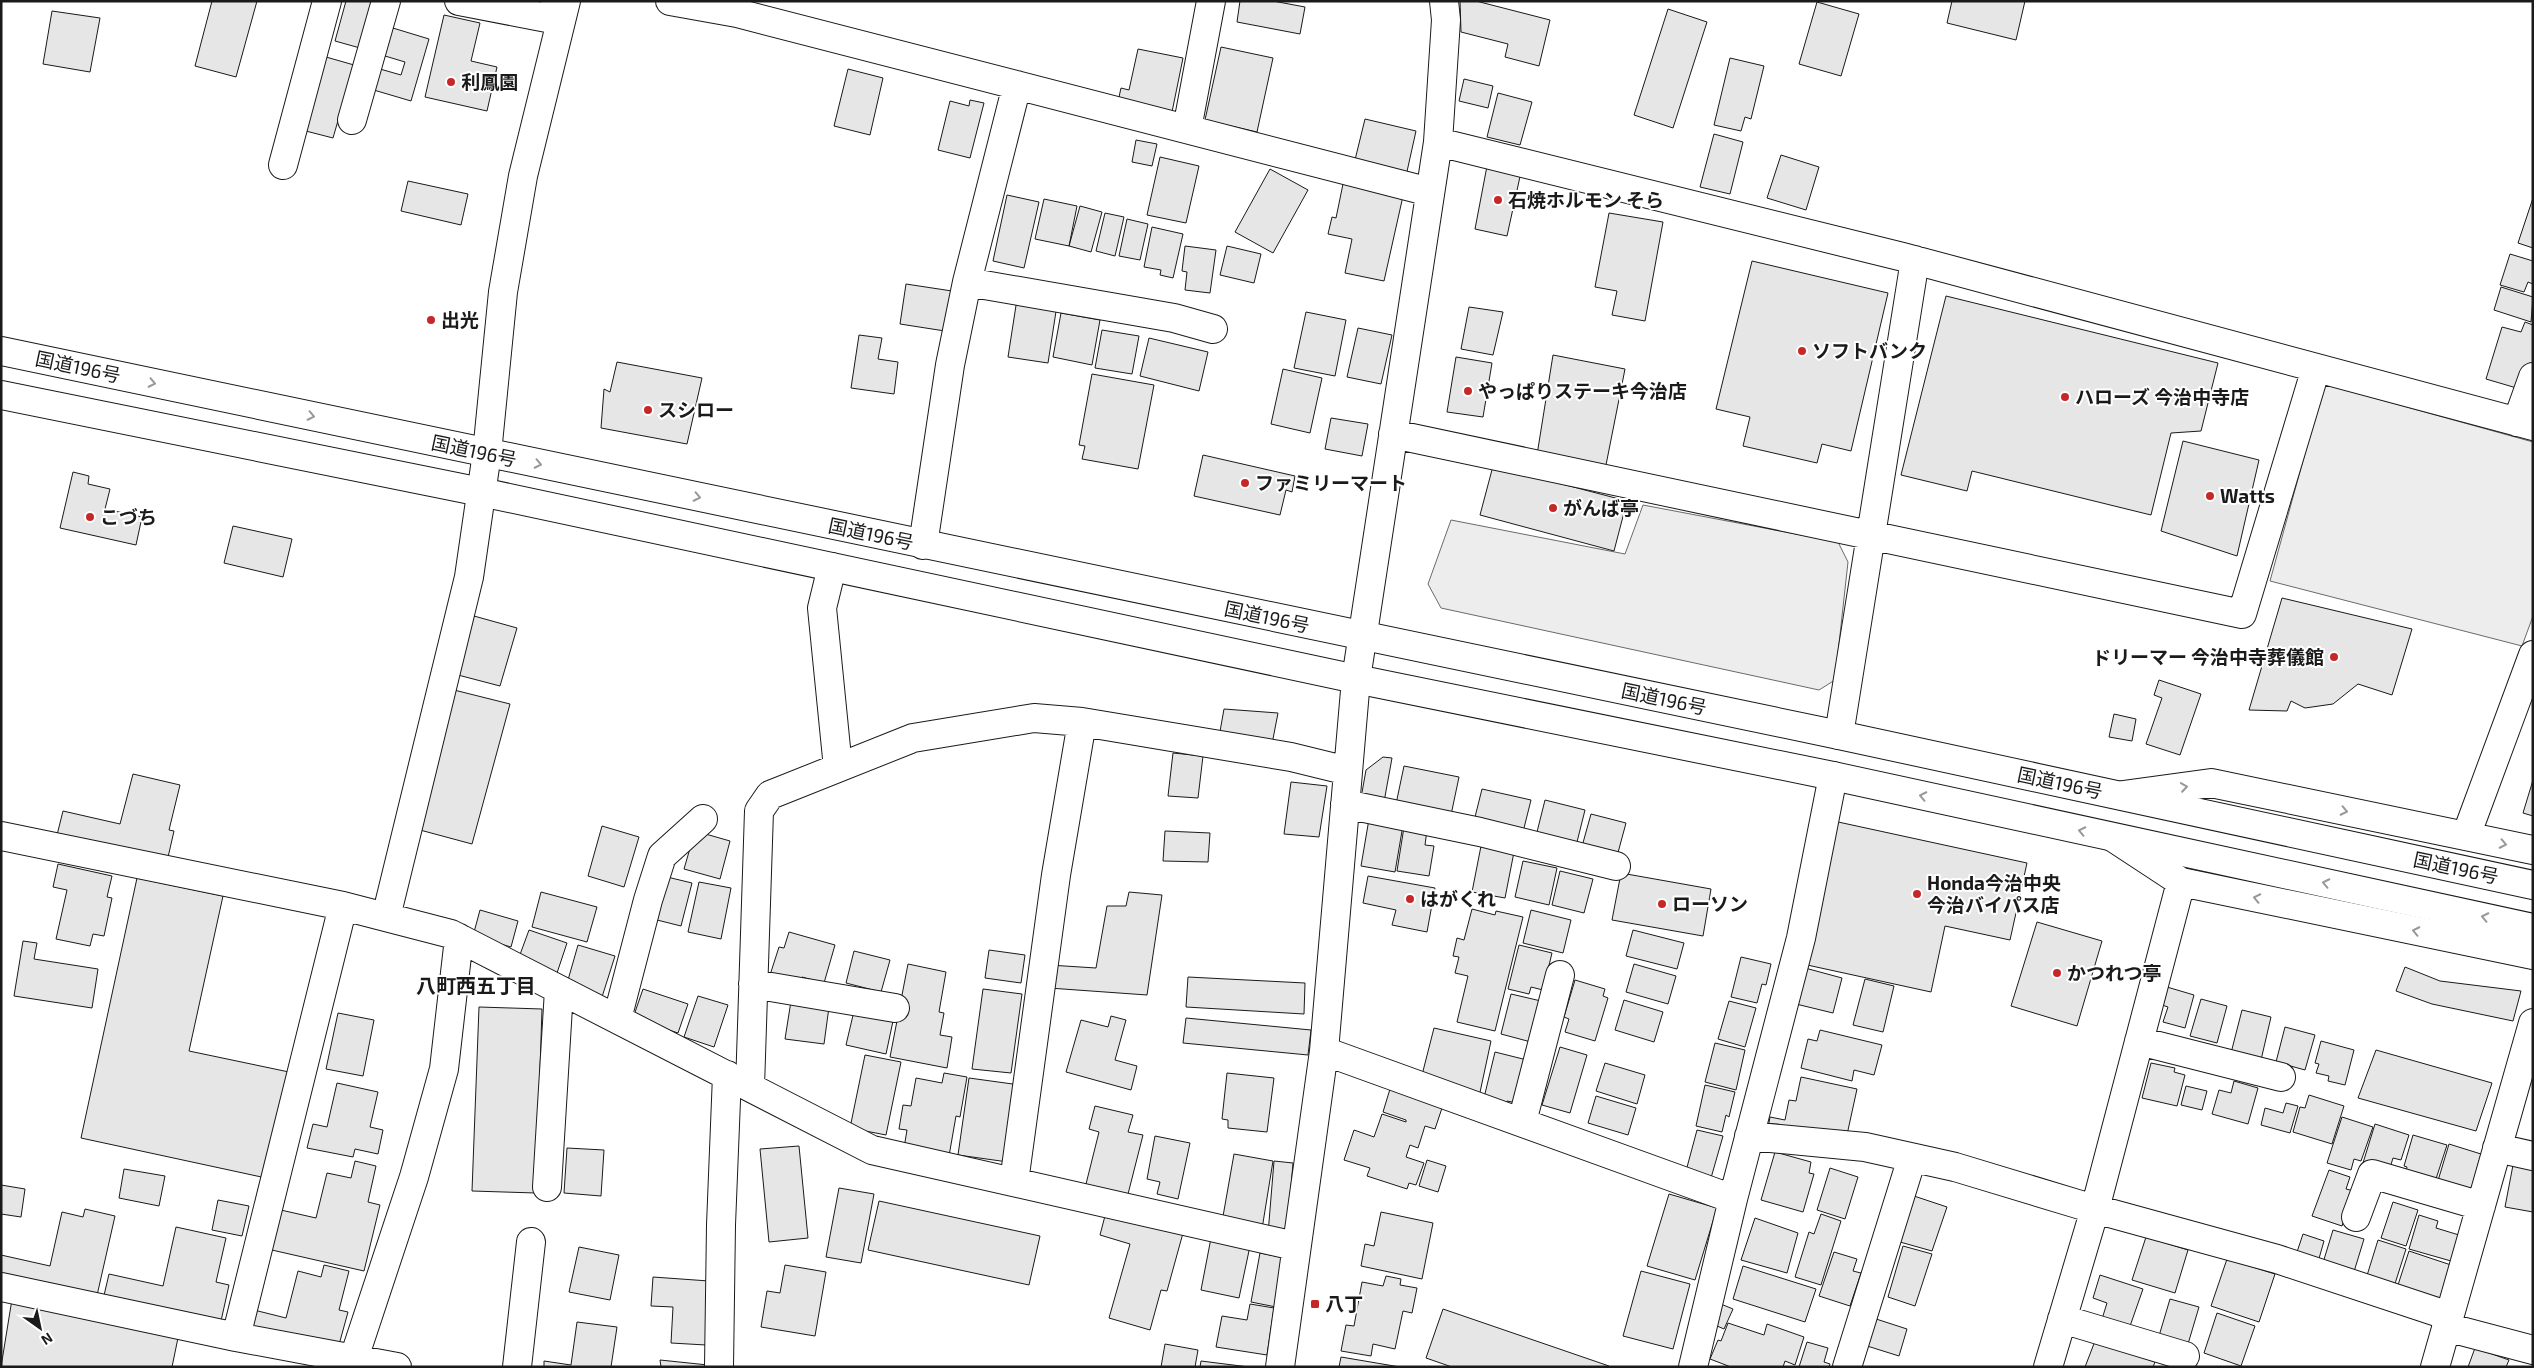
<svg xmlns="http://www.w3.org/2000/svg" width="2534" height="1368" viewBox="0 0 2534 1368" font-family="'Exo 2','Noto Sans JP',sans-serif">
	<style>
		.parking { fill: #ededed; stroke: #6a6a6a }
		.building { fill: #e6e6e6; stroke: #1a1a1a }
		.lines { fill: none; stroke-linecap: round; stroke-linejoin: round }
		.minor-casing { stroke: #1a1a1a; stroke-width: 30 }
		.highway-casing { stroke: #1a1a1a; stroke-width: 30 }
		.minor { stroke: #fff; stroke-width: 28 }
		.highway { stroke: #fff; stroke-width: 28 }
		.oneway { stroke: #989898 }
		.poi-dot { fill: #c62828; stroke: #fff; stroke-width: 2 }
		.labels { text-anchor: middle; stroke-width: 4; stroke-linejoin: round; paint-order: stroke }
		.poi-label { font-size: 19px; font-weight: bold; fill: #1a1a1a; stroke: #fff; text-anchor: start }
		.street-label { font-size: 19px; fill: #1a1a1a; stroke: #fff }
		.neighbourhood-label { font-size: 20px; font-weight: bold; fill: #1a1a1a; stroke: #fff }
	</style>
	<rect width="100%" height="100%" fill="#fff"/>
	<path class="parking" d="M2324 384 2533 442V616L2522 646 2270 581Z
		M1643 505 1838 542 1848 562 1835 680 1819 690 1441 608 1428 584 1451 520 1625 554Z"/>
	<path class="building" d="M212 1H257L236 77 195 66Z
		M346 1H372L360 48 335 41Z
		M1240 1H1273L1305 7 1300 34 1237 22Z
		M1460 1H1476L1550 20 1539 66 1505 57 1508 44 1461 32Z
		M1952 1H2025L2016 40 1947 23Z
		M1817 2 1859 14 1841 76 1799 64Z
		M1668 9 1707 22 1673 128 1634 115Z
		M52 11 100 18 90 72 43 64Z
		M444 15 480 23 471 61 497 67 487 111 425 97Z
		M383 25 429 39 411 101 367 88 373 67 401 75 405 62 375 53Z
		M1221 47 1273 58 1257 132 1205 120Z
		M1138 49 1183 58 1171 117 1117 106 1121 88 1129 90Z
		M319 55 354 65 333 138 298 129Z
		M1730 58 1764 66 1751 119 1745 117 1741 131 1714 125Z
		M848 69 883 78 870 135 834 126Z
		M1464 79 1493 86 1488 108 1459 101Z
		M1498 93 1532 102 1520 145 1487 137Z
		M970 100 984 103 970 158 938 150 950 101 969 106Z
		M1365 119 1416 131 1406 176 1354 164Z
		M1714 134 1743 142 1730 194 1700 187Z
		M1136 140 1157 144 1152 166 1132 162Z
		M1781 155 1819 167 1806 210 1767 198Z
		M1160 157 1199 166 1186 223 1147 215Z
		M1487 166 1521 172 1507 236 1475 229Z
		M1270 169 1308 190 1273 253 1235 232Z
		M408 181 468 194 461 225 401 211Z
		M1343 184 1403 196 1384 281 1345 273 1352 239 1328 234 1332 217 1336 218Z
		M1007 195 1039 202 1024 268 993 261Z
		M2533 198V248L2518 243Z
		M1044 199 1077 206 1069 246 1035 239Z
		M1080 206 1102 212 1091 252 1069 246Z
		M1105 213 1124 217 1115 256 1096 251Z
		M1609 213 1663 222 1645 321 1612 315 1617 291 1595 287Z
		M1127 219 1148 224 1140 260 1119 256Z
		M1152 227 1183 234 1173 278 1160 275 1161 270 1144 267Z
		M1185 246 1216 250 1210 293 1185 290 1187 272 1182 271Z
		M1227 246 1261 254 1254 283 1220 275Z
		M2510 254 2533 261V284L2528 282 2524 292 2500 285Z
		M1752 261 1888 293 1851 451 1822 444 1817 463 1743 446 1750 417 1716 409Z
		M906 284 952 291 945 331 900 324Z
		M2501 287 2533 297 2531 322 2494 310Z
		M1946 296 2218 363 2201 431 2171 433 2151 515 1972 471 1967 491 1901 475Z
		M1017 299 1057 305 1048 363 1008 357Z
		M1469 307 1503 312 1493 355 1461 349Z
		M1306 312 1346 320 1335 376 1294 368Z
		M1061 313 1100 320 1092 365 1053 357Z
		M2525 322 2533 325V369L2520 389 2486 379 2502 327 2521 332Z
		M1358 328 1392 335 1381 384 1347 377Z
		M1102 330 1139 336 1132 374 1095 368Z
		M859 335 882 338 878 359 898 362 894 394 851 388Z
		M1149 338 1208 352 1199 391 1140 376Z
		M1553 355 1625 369 1605 470 1537 455Z
		M1456 357 1492 363 1483 417 1447 412Z
		M617 362 702 378 687 444 601 428 604 389 610 392Z
		M1283 369 1322 378 1310 433 1271 424Z
		M1092 374 1154 385 1138 469 1082 459 1085 446 1079 445Z
		M1331 418 1368 424 1362 456 1325 449Z
		M2183 441 2259 460 2237 556 2161 531Z
		M1203 455 1295 476 1292 492 1286 490 1280 515 1194 496Z
		M1493 466 1627 501 1614 551 1480 515Z
		M73 472 89 476 88 484 110 489 105 509 142 517 136 545 60 528Z
		M233 526 292 539 283 577 224 563Z
		M2282 598 2412 629 2392 695 2358 684 2333 704 2305 708 2291 701 2287 711 2249 710Z
		M474 616 517 628 500 686 458 675Z
		M2159 680 2201 694 2180 755 2146 744 2162 698 2154 695Z
		M450 689 510 704 472 844 420 830Z
		M1224 709 1278 713 1272 744 1219 737Z
		M2114 714 2136 719 2132 741 2109 737Z
		M1173 753 1203 756 1198 798 1168 796Z
		M1383 757 1392 758 1384 802 1361 798 1366 770Z
		M1404 766 1459 777 1451 815 1396 804Z
		M133 774 180 785 169 830 174 831 166 866 56 839 63 811 120 824Z
		M2533 780V816L2523 813Z
		M1291 782 1327 786 1319 837 1284 834Z
		M1482 789 1531 800 1522 836 1473 825Z
		M1545 800 1585 810 1576 846 1536 836Z
		M1591 814 1626 823 1616 860 1581 850Z
		M1369 819 1403 825 1395 872 1361 866Z
		M1829 820 2027 863 2010 940 1945 926 1931 992 1798 963Z
		M602 826 639 837 624 887 588 876Z
		M1404 827 1427 830 1425 845 1434 846 1429 876 1397 871Z
		M695 831 730 841 720 879 684 869Z
		M1165 831 1210 833 1208 862 1163 861Z
		M1481 846 1514 852 1505 898 1472 892Z
		M1523 861 1557 868 1549 905 1515 897Z
		M58 864 112 876 107 897 112 898 104 936 93 934 90 946 56 939 67 890 53 887Z
		M1560 871 1593 879 1584 913 1552 905Z
		M1621 873 1711 889 1703 936 1612 920Z
		M663 876 692 883 681 926 653 919Z
		M1368 876 1435 888 1427 932 1392 925 1396 910 1363 903Z
		M137 878 223 896 189 1051 289 1072 266 1178 81 1138Z
		M699 882 731 888 721 939 688 932Z
		M541 892 597 907 587 942 532 927Z
		M1129 892 1162 895 1147 995 1049 988V965L1096 968 1107 906H1126Z
		M1472 909 1495 915 1496 911 1523 917 1495 1031 1457 1022 1468 976 1455 973 1459 957 1453 956 1457 938 1464 940Z
		M480 910 518 921 511 947 473 936Z
		M1531 910 1571 920 1563 953 1523 943Z
		M2037 922 2102 941 2077 1026 2011 1006Z
		M529 930 567 943 557 973 518 960Z
		M1633 930 1684 943 1677 969 1626 956Z
		M789 932 835 945 824 983 802 977 801 983 770 975 779 947 784 948Z
		M23 941 37 943 34 959 98 969 92 1008 14 996Z
		M578 945 615 956 602 997 566 987Z
		M1519 945 1552 953 1543 990 1531 987 1529 994 1508 989Z
		M989 950 1025 955 1021 983 985 978Z
		M854 951 890 960 881 992 846 983Z
		M1741 957 1771 964 1766 985 1762 984 1757 1003 1731 997Z
		M908 964 946 972 939 1012 944 1013 940 1035 952 1037 947 1068 890 1057Z
		M1634 964 1676 976 1668 1004 1626 992Z
		M2405 967 2440 981 2521 991 2513 1021 2432 1004 2396 991Z
		M1805 968 1842 978 1833 1013 1796 1004Z
		M1188 977 1305 983 1304 1014 1186 1007Z
		M1865 979 1894 986 1883 1032 1853 1025Z
		M1575 980 1605 989 1603 996 1608 998 1595 1041 1565 1032 1569 1019 1564 1017Z
		M2167 987 2194 995 2185 1028 2163 1022 2168 1007 2162 1005Z
		M643 989 688 1004 678 1033 633 1018Z
		M983 989 1022 994 1011 1073 972 1069Z
		M1511 994 1541 1001 1531 1042 1501 1034Z
		M698 996 728 1005 714 1047 684 1037Z
		M2201 999 2227 1006 2217 1043 2190 1036Z
		M1624 1000 1663 1012 1654 1042 1615 1030Z
		M791 1001 829 1007 824 1044 785 1039Z
		M1729 1001 1756 1008 1745 1047 1718 1039Z
		M479 1007 542 1009 536 1193 472 1191Z
		M2242 1010 2271 1017 2261 1060 2231 1053Z
		M854 1011 893 1021 886 1054 846 1045Z
		M338 1013 374 1020 363 1076 326 1069Z
		M1111 1016 1126 1020 1115 1060 1137 1066 1131 1090 1066 1072 1081 1020 1108 1027Z
		M1186 1018 1311 1030 1308 1055 1183 1043Z
		M2285 1027 2315 1035 2305 1070 2276 1062Z
		M1434 1028 1491 1041 1479 1097 1422 1075Z
		M1820 1030 1882 1045 1874 1075 1854 1070 1852 1081 1801 1068 1808 1039 1817 1041Z
		M2321 1041 2354 1050 2345 1085 2328 1081 2329 1076 2316 1073 2319 1064 2315 1063Z
		M1715 1043 1745 1050 1736 1090 1705 1082Z
		M1560 1047 1587 1055 1570 1113 1542 1105Z
		M2376 1050 2492 1083 2476 1131 2358 1098Z
		M1495 1052 1527 1060 1517 1103 1507 1101 1506 1108 1483 1102Z
		M865 1055 901 1062 886 1135 850 1128Z
		M1605 1063 1645 1075 1637 1104 1596 1091Z
		M2151 1063 2175 1068 2174 1072 2185 1075 2177 1106 2142 1098Z
		M944 1073 967 1077 960 1117 956 1116 949 1156 904 1148 907 1130 899 1129 903 1105 911 1106 916 1078 942 1083Z
		M1227 1073 1274 1078 1267 1132 1228 1128V1120L1222 1119Z
		M1801 1077 1857 1089 1845 1144 1768 1128 1770 1117 1785 1120 1789 1100 1796 1101Z
		M969 1078 1020 1085 1008 1162 958 1155Z
		M2234 1081 2258 1088 2248 1124 2212 1114 2219 1090 2231 1093Z
		M337 1083 378 1092 370 1127 383 1130 378 1154 355 1149 353 1157 307 1148 313 1124 327 1127Z
		M1705 1085 1735 1092 1729 1117 1726 1115 1722 1132 1696 1126Z
		M2186 1086 2207 1091 2202 1110 2181 1105Z
		M1390 1089 1443 1105 1435 1129 1425 1126 1418 1148 1410 1145 1406 1157 1424 1163 1416 1185 1409 1183 1407 1189 1367 1176 1370 1168 1344 1160 1354 1130 1374 1137 1382 1114 1406 1122V1120L1383 1112Z
		M2309 1095 2344 1106 2332 1144 2293 1132 2300 1107 2305 1108Z
		M1596 1096 1636 1108 1628 1135 1588 1123Z
		M2286 1103 2298 1106 2290 1133 2261 1125 2265 1108 2283 1113Z
		M1095 1106 1133 1115 1128 1132 1143 1135 1127 1198 1085 1188 1099 1132 1089 1129Z
		M2342 1117 2373 1127 2361 1161 2354 1159 2351 1170 2327 1163Z
		M2375 1124 2409 1135 2401 1160 2393 1158 2389 1171 2363 1163Z
		M1697 1130 1723 1136 1711 1178 1686 1171Z
		M2413 1135 2447 1145 2434 1185 2405 1176 2407 1167 2404 1166Z
		M1155 1136 1190 1143 1178 1199 1157 1194 1160 1182 1147 1179Z
		M2449 1144 2481 1154 2470 1194 2437 1184Z
		M799 1146 808 1238 769 1242 760 1149Z
		M567 1148 604 1150 601 1196 564 1193Z
		M1775 1152 1811 1162 1809 1173 1814 1174 1803 1212 1761 1200Z
		M1234 1154 1273 1161 1262 1229 1222 1222Z
		M1427 1160 1446 1166 1438 1192 1419 1186Z
		M355 1161 376 1166 368 1202 380 1205 364 1271 263 1248 272 1208 316 1218 327 1173 351 1178Z
		M1274 1161 1293 1163 1287 1235 1268 1234Z
		M2513 1165 2533 1169V1212L2505 1207Z
		M1830 1168 1858 1177 1845 1219 1817 1210Z
		M124 1169 165 1176 159 1206 119 1198Z
		M2329 1170 2350 1177 2346 1189 2354 1191 2342 1226 2312 1216Z
		M1 1185 25 1189 21 1217 1 1214Z
		M839 1188 874 1194 861 1263 826 1257Z
		M1669 1194 1717 1208 1695 1280 1647 1266Z
		M1914 1196 1947 1207 1932 1251 1900 1242Z
		M218 1200 249 1206 242 1236 212 1230Z
		M879 1201 1040 1236 1029 1285 868 1250Z
		M2393 1202 2418 1210 2406 1246 2381 1238Z
		M85 1209 115 1216 96 1300 1 1279V1255L50 1266 62 1212 83 1217Z
		M1106 1212 1183 1233 1167 1291 1161 1290 1150 1330 1109 1318 1130 1244 1100 1235Z
		M1381 1212 1433 1223 1422 1279 1361 1266 1365 1244 1374 1246Z
		M1821 1214 1841 1221 1821 1285 1795 1277 1809 1232 1814 1234Z
		M2419 1215 2438 1221 2436 1228 2459 1235 2451 1261 2409 1249Z
		M1755 1218 1798 1233 1787 1273 1741 1260Z
		M176 1227 226 1238 216 1282 229 1285 221 1321 102 1304 109 1274 163 1286Z
		M2333 1230 2364 1239 2353 1275 2322 1266Z
		M2303 1234 2324 1241 2318 1262 2296 1255Z
		M2146 1237 2188 1250 2175 1293 2132 1280Z
		M1211 1238 1250 1246 1239 1298 1201 1290Z
		M2378 1240 2406 1249 2393 1290 2365 1282Z
		M1903 1246 1932 1254 1915 1306 1888 1297Z
		M579 1247 619 1255 610 1300 569 1292Z
		M2409 1251 2451 1265 2440 1298 2421 1292 2420 1296 2397 1288Z
		M1834 1252 1857 1259 1853 1271 1861 1273 1850 1306 1819 1296Z
		M1260 1253 1285 1258 1276 1307 1251 1302Z
		M2227 1259 2275 1274 2259 1322 2211 1306Z
		M324 1265 349 1271 339 1310 348 1312 337 1352 241 1328 246 1308 286 1318 298 1271 321 1277Z
		M785 1265 826 1272 815 1336 761 1327 767 1291 780 1293Z
		M1743 1266 1816 1289 1805 1322 1733 1299Z
		M1641 1271 1690 1284 1673 1349 1623 1336Z
		M2100 1275 2143 1289 2129 1329 2102 1319 2107 1303 2093 1298Z
		M1386 1276 1401 1279 1400 1285 1417 1288 1412 1313 1403 1311 1395 1349 1373 1344 1371 1356 1341 1351 1346 1325 1354 1326 1362 1282 1383 1286Z
		M653 1277 709 1281 706 1345 671 1343 673 1307 651 1306Z
		M13 1293 179 1333 172 1367H1Z
		M2170 1299 2199 1307 2188 1344 2159 1336Z
		M1716 1302 1733 1309 1724 1329 1708 1322Z
		M1250 1304 1274 1308 1267 1355 1216 1347 1222 1316 1247 1320Z
		M1443 1309 1609 1366V1367H1452L1426 1358Z
		M2217 1313 2255 1326 2241 1366 2204 1353Z
		M1873 1318 1907 1329 1899 1356 1864 1345Z
		M577 1322 617 1327 611 1367H544V1361L571 1365Z
		M1728 1323 1764 1335 1767 1324 1804 1337 1795 1365 1785 1361 1783 1367H1731L1710 1359 1718 1340 1721 1341Z
		M2095 1341 2155 1362 2153 1367H2085Z
		M1807 1342 1828 1348 1824 1362 1830 1364 1829 1367H1799Z
		M1165 1344 1198 1350 1195 1367H1161Z
		M2475 1348 2509 1360 2506 1367H2468Z
		M1341 1357 1400 1367H1339Z
		M660 1360 708 1365V1367H661Z
		M1201 1361 1249 1367H1200Z"/>
	<g class="lines">
		<g class="minor-casing">
			<path id="minor" d="M459 1 547 18 558 1
				M670 1 737 13 1430 192
				M352 120 386 1
				M1187 129 1211 1
				M1438 142 1903 257 2533 426
				M283 165 327 1
				M967 282 1174 318 1213 329
				M2517 422 2533 377
				M1393 434 2242 614 2316 368
				M923 545 950 365 967 282 1017 85
				M832 567 822 608 838 768
				M1839 735 1915 260
				M2123 795 2211 783 2533 850
				M1345 804 1480 832 1616 866
				M1 836 343 906 451 934 872 1150 1295 1246
				M2466 836 2533 655
				M2114 838 2181 882 2533 955
				M386 917 469 577 487 453 503 292 523 176 566 1
				M753 984 895 1008
				M617 1019 648 900 662 856 703 819
				M2139 1041 2281 1077
				M1324 1051 1733 1199 1693 1367
				M750 1087 759 811 770 795 913 738 1034 718 1082 722 1291 757 1348 771
				M1522 1122 1560 975
				M1749 1136 1865 1147 1955 1167 2084 1206 2277 1259 2449 1316
				M2497 1148 2533 1156
				M1014 1182 1056 875 1082 722
				M547 1187 559 990
				M1733 1199 1801 938 1833 776
				M2356 1217 2372 1174 2481 1206
				M1 1287 236 1337 397 1367
				M2062 1319 2185 1356
				M2446 1327 2533 1350
				M236 1337 343 906
				M354 1358 414 1177 444 1069 459 938
				M517 1367 531 1242
				M719 1367 721 1225 727 1075
				M1280 1367 1324 1051 1356 679 1438 142 1446 20 1444 1
				M1847 1367 1912 1158
				M2048 1367 2095 1209 2181 882
				M2435 1367 2533 1023"/>
		</g>
		<g class="highway-casing">
			<path id="highway" d="M1 351 1839 735 2533 885
				M1 395 481 492 1356 679 1833 776 2533 928"/>
		</g>
		<use href="#minor" class="minor"/>
		<use href="#highway" class="highway"/>
	</g>
	<defs><path id="oneway-chevron" d="M-2-3.5L2.5 0L-2 3.5" fill="none" stroke-width="1.6" stroke-linecap="round" stroke-linejoin="round" transform="scale(1.25)"/></defs>
	<g class="oneway">
		<use href="#oneway-chevron" transform="translate(152 383) rotate(12)"/>
		<use href="#oneway-chevron" transform="translate(311 416) rotate(12)"/>
		<use href="#oneway-chevron" transform="translate(538 464) rotate(12)"/>
		<use href="#oneway-chevron" transform="translate(697 497) rotate(12)"/>
		<use href="#oneway-chevron" transform="translate(2184 787) rotate(-8)"/>
		<use href="#oneway-chevron" transform="translate(1923 796) rotate(-168)"/>
		<use href="#oneway-chevron" transform="translate(2344 811) rotate(12)"/>
		<use href="#oneway-chevron" transform="translate(2082 831) rotate(-168)"/>
		<use href="#oneway-chevron" transform="translate(2503 844) rotate(12)"/>
		<use href="#oneway-chevron" transform="translate(2326 883) rotate(-168)"/>
		<use href="#oneway-chevron" transform="translate(2257 898) rotate(-168)"/>
		<use href="#oneway-chevron" transform="translate(2485 917) rotate(-168)"/>
		<use href="#oneway-chevron" transform="translate(2416 931) rotate(-168)"/>
	</g>
	<g class="poi-dot">
		<circle cx="451" cy="82" r="5"/>
		<circle cx="1498" cy="200" r="5"/>
		<circle cx="431" cy="320" r="5"/>
		<circle cx="1802" cy="351" r="5"/>
		<circle cx="1468" cy="391" r="5"/>
		<circle cx="2065" cy="397" r="5"/>
		<circle cx="648" cy="410" r="5"/>
		<circle cx="1245" cy="483" r="5"/>
		<circle cx="2210" cy="496" r="5"/>
		<circle cx="1553" cy="508" r="5"/>
		<circle cx="90" cy="517" r="5"/>
		<circle cx="2334" cy="657" r="5"/>
		<circle cx="1917" cy="894" r="5"/>
		<circle cx="1410" cy="899" r="5"/>
		<circle cx="1662" cy="904" r="5"/>
		<circle cx="2057" cy="973" r="5"/>
		<rect x="1310" y="1299" width="10" height="10" rx="2.5"/>
	</g>
	<g class="labels">
		<g class="poi-label">
			<text x="461" y="89">利鳳園</text>
			<text x="1508" y="207">石焼ホルモン そら</text>
			<text x="441" y="327">出光</text>
			<text x="1812" y="358">ソフトバンク</text>
			<text x="1478" y="398">やっぱりステーキ今治店</text>
			<text x="2075" y="404">ハローズ 今治中寺店</text>
			<text x="658" y="417">スシロー</text>
			<text x="1255" y="490">ファミリーマート</text>
			<text x="2220" y="503">Watts</text>
			<text x="1563" y="515">がんば亭</text>
			<text x="100" y="524">こづち</text>
			<text x="2324" y="664" text-anchor="end">ドリーマー 今治中寺葬儀館</text>
			<text x="1927" y="890">Honda今治中央<tspan x="1927" dy="22">今治バイパス店</tspan></text>
			<text x="1420" y="906">はがくれ</text>
			<text x="1672" y="911">ローソン</text>
			<text x="2067" y="980">かつれつ亭</text>
			<text x="1325" y="1311">八丁</text>
		</g>
		<g class="street-label">
			<text transform="translate(78 367) rotate(12)" y="7">国道196号</text>
			<text transform="translate(474 451) rotate(12)" y="7">国道196号</text>
			<text transform="translate(871 534) rotate(12)" y="7">国道196号</text>
			<text transform="translate(1267 617) rotate(12)" y="7">国道196号</text>
			<text transform="translate(1664 699) rotate(12)" y="7">国道196号</text>
			<text transform="translate(2060 783) rotate(12)" y="7">国道196号</text>
			<text transform="translate(2456 868) rotate(12)" y="7">国道196号</text>
		</g>
		<g class="neighbourhood-label">
			<text x="476" y="993">八町西五丁目</text>
		</g>
	</g>
	<rect width="2534" height="1368" fill="none" stroke="#1a1a1a" stroke-width="5"/>
	<g transform="translate(40 1328) rotate(147)" stroke="#ffffff" stroke-width="4" paint-order="stroke">
	<path d="M0-4L9 19L0 12L-9 19Z" fill="#1a1a1a"/>
	<text y="-8" font-size="14" font-weight="bold" text-anchor="middle" fill="#1a1a1a">N</text>
	</g>
</svg>
